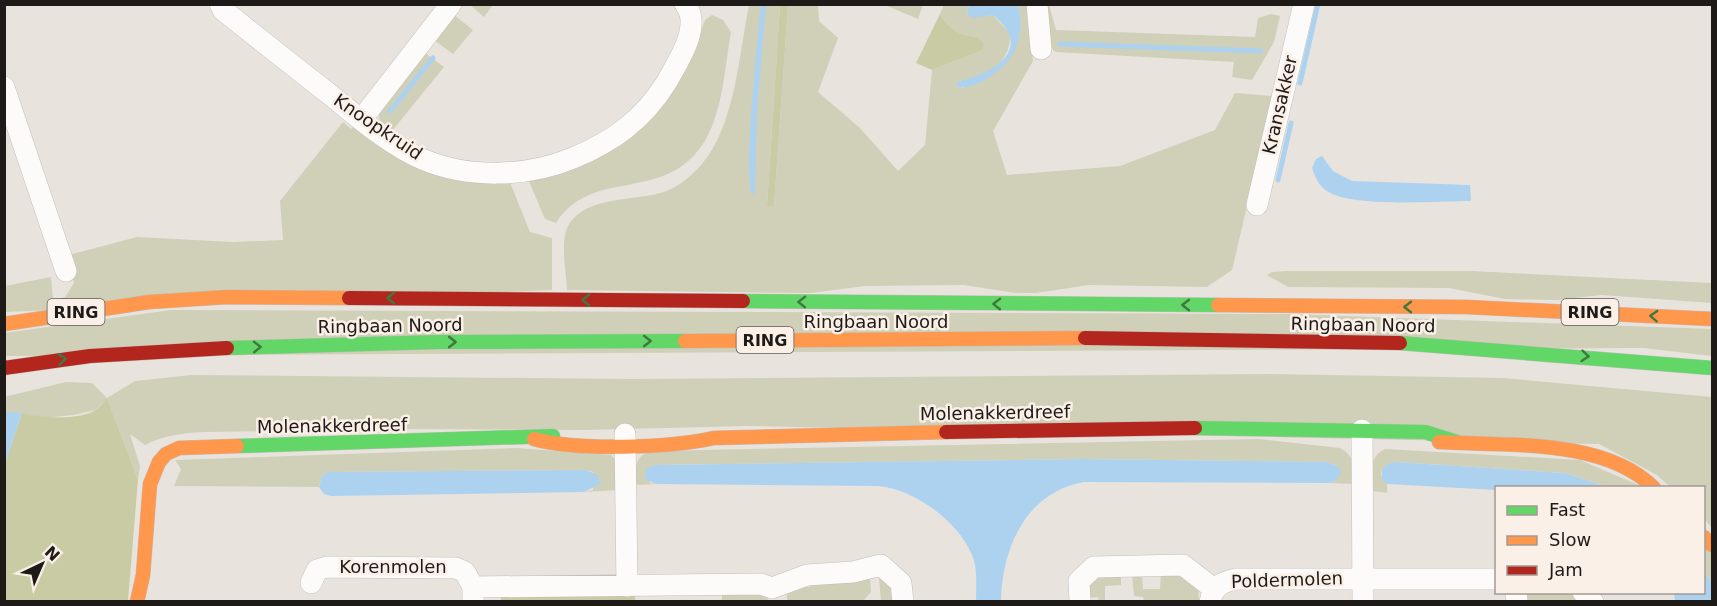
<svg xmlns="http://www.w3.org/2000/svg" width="1717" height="606" viewBox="0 0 1717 606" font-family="'DejaVu Sans',sans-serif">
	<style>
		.green { fill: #cfd0b7 }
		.forest { fill: #c9cba5 }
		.water { fill: #acd2f0 }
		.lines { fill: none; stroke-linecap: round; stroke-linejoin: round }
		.stream { stroke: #acd2f0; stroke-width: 5 }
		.street-casing { stroke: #c4bfbc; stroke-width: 22 }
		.fast-casing { stroke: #c4bfbc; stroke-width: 15 }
		.slow-casing { stroke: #c4bfbc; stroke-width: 15 }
		.jam-casing { stroke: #c4bfbc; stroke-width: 15 }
		.street { stroke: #fcfbfa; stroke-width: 21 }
		.fast { stroke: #63d668; stroke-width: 14 }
		.slow { stroke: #ff974d; stroke-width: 14 }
		.jam { stroke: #b3261e; stroke-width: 14 }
		.oneway { stroke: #407840 }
		.labels { text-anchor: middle; stroke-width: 5; stroke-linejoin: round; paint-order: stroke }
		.shield { fill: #fbf0e7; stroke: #605a55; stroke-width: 1.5 }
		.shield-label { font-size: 16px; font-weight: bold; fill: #1e1a17 }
		.street-label { font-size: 18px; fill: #1e1a17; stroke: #fbf0e7 }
	</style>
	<rect width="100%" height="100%" fill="#e9e3de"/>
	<path class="green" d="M470 5H493L484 17Z
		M749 5H780L767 206H774L788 5H818L819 21 838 38 818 92 860 128 898 171 925 145 932 70 983 50V42L978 37C960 36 949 29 940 14L944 5H969L967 13 972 17 993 15 1010 33C1012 65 984 76 958 82L962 88C1002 76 1028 50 1018 5H1027L1033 61 993 131 1007 175 1120 166 1215 130 1235 93 1273 96 1232 270 1207 287 1089 285 1036 293H1015L964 285 865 286 811 293 567 290C566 273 562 251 565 235 574 197 627 201 656 194 673 191 690 178 701 165 735 127 739 54 749 5Z
		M885 5H923L918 19Z
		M1042 5H1049L1056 30 1255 37 1258 18 1271 14 1280 16 1274 42 1252 80 1232 77 1234 62 1056 52 1048 46Z
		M454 15 473 30 453 54 434 40Z
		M712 15 723 20 731 32C725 66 723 109 706 139 667 206 593 165 556 223L545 219 528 179 584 163 696 44 705 20Z
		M424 52 444 67 392 131 380 124 379 114Z
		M343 122 351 129 355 125 509 180 530 232 552 238V290L5 312V286L51 277 53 301 65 297 74 283 69 255 137 237 233 242 283 240 280 201Z
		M1288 271H1471L1712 283V303L1601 295 1557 300 1505 299 1449 288 1288 287 1267 275 1272 272Z
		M171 310 1288 314 1712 329V356L1644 348 5 356 4 333Z
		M1269 374 1503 378 1712 397V528L1704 519V488L1670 487 1657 475 1599 444 747 426 585 430 387 429 205 432C183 433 164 435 145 445L130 434 140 466 138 480 107 398 96 410 73 415 44 418 5 412 4 397 66 382 92 383 107 398 135 381 191 375 633 379Z
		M1259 439 1340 448C1356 457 1354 467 1354 484L1329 483 1335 481 1338 466 1326 462 1082 459 655 465 650 483 656 484 636 485C636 468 633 457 651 451Z
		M516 448 611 455 616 460 619 490 584 492 593 490V472L586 470 329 472 322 476 319 487 174 486 181 469 175 460Z
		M1385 449 1580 460 1643 487H1607L1565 473 1397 462 1382 469 1381 475 1387 484V493L1372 491C1372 473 1367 458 1385 449Z
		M1704 546 1712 554V582L1704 572Z
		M1121 572V585L1105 586V601H1099L1098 597 1087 598 1086 584 1096 573Z
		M1161 573 1181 574 1198 584 1199 601H1144L1143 597 1134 596 1132 574H1142L1143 589H1160Z
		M870 578 871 592 864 600 787 601V589L791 586 809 587 816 580Z
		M879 578 893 587 894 601H881Z
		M722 593 765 594 769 601H722Z
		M1526 593H1572L1581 601H1526Z"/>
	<path class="forest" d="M780 5H788L774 206H767Z
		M940 14C949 29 960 36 978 37L983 42V50L932 70 916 63Z
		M107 398 138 480 128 601 5 602V463L22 413C40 418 81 421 97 409 101 406 104 401 107 398Z
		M635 593V601L501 602V595Z"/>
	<path class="water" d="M761 5H766L757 110 755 193 752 194C743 179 758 32 761 5Z
		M969 5H1018C1026 39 1014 64 984 80 976 85 965 90 957 86V82C992 74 1036 49 993 15L972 18 967 13Z
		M1322 156 1333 171 1352 181 1470 185 1471 201C1439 201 1351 208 1327 191 1319 186 1315 177 1312 168L1316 159Z
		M5 412 22 413 5 463 4 412Z
		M1082 459 1326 462 1338 466 1341 474 1335 481 1329 483 1084 482C1026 492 1002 548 1001 601L976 602C976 587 978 569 972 555 958 521 914 489 878 486L656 484 645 479 646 469 655 465Z
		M1397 462 1565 473 1607 487 1496 488V490L1387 484 1382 480V469L1390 463Z
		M586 470 598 475 600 484 584 492 331 496 324 494 319 487 322 476 328 472Z
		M1704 572 1712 582V601H1675L1674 593 1704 592Z"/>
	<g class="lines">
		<path class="stream" d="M1060 44 1261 51
			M1300 83 1318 4
			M390 111 433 58
			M1278 180 1291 123"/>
		<g class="street-casing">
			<path id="street" d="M220 4 223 10C259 39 296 68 333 97 360 119 390 145 422 159 469 179 527 177 573 158 612 142 643 120 666 83 677 63 703 26 685 4
				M1037 4 1041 49
				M4 87 66 271
				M361 120 451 4
				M1257 205 1304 4
				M1362 430 1363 602
				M625 434 627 586
				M311 583 317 570 327 567 456 568 465 572 473 587
				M1516 592 1517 602
				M1583 592 1593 602
				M473 602V587L761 584 772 588 807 575 853 572 881 565 901 583 903 602
				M1080 602 1079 581 1094 567 1183 565 1214 589
				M1210 602C1213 586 1222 582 1236 579H1496"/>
		</g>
		<g class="fast-casing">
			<path id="fast" d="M743 301 1218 305
				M1400 343 1712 368
				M227 348 438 342 685 341
				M1195 428 1425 432 1457 442
				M237 446 553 436"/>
		</g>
		<g class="slow-casing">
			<path id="slow" d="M1218 305 1467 307 1712 319
				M4 324 149 302 227 297 349 298
				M685 341 1085 338
				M534 439C578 451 669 448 714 438L946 432
				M1439 442C1507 446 1604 438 1654 488
				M1704 537 1712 545
				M137 602 143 575 150 484 159 462 166 454 179 448 237 446"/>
		</g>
		<g class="jam-casing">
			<path id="jam" d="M349 298 743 301
				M1085 338 1400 343
				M4 368 90 356 227 348
				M946 432 1195 428"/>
		</g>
		<use href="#street" class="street"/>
		<use href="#fast" class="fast"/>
		<use href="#slow" class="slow"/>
		<use href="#jam" class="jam"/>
	</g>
	<defs><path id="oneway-chevron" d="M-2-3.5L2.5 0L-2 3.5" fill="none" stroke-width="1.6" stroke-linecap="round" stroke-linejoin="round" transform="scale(1.5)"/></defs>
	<g class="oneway">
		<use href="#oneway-chevron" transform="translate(391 298) rotate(-180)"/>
		<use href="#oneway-chevron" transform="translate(586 300) rotate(-179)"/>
		<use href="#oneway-chevron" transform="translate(802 302) rotate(-179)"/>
		<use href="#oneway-chevron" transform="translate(997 304) rotate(-179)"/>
		<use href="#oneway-chevron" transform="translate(1186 305) rotate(180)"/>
		<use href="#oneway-chevron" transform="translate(1408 307) rotate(-180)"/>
		<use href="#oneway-chevron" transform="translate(1654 316) rotate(-177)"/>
		<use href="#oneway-chevron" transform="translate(647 341)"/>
		<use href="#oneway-chevron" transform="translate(452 342)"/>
		<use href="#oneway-chevron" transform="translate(257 347) rotate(-1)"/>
		<use href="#oneway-chevron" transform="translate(1585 356) rotate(5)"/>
		<use href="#oneway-chevron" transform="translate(62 359) rotate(-7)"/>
	</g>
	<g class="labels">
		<g class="shield">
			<rect x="47.5" y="299" width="57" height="26" rx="4.5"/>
			<rect x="1561.5" y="299" width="57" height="26" rx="4.5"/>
			<rect x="736.5" y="327" width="57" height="26" rx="4.5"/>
		</g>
		<g class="shield-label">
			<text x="76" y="318">RING</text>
			<text x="1590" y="318">RING</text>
			<text x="765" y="346">RING</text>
		</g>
		<g class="street-label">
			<text transform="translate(1280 105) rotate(-77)" y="6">Kransakker</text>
			<text transform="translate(378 127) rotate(34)" y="6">Knoopkruid</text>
			<text x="876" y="328">Ringbaan Noord</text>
			<text transform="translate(1363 325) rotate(1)" y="6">Ringbaan Noord</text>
			<text transform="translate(390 326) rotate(-1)" y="6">Ringbaan Noord</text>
			<text transform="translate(995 413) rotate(-1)" y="6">Molenakkerdreef</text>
			<text transform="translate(332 426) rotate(-1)" y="6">Molenakkerdreef</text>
			<text x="393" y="573">Korenmolen</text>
			<text transform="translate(1287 580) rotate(-2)" y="6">Poldermolen</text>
		</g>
	</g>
	<rect width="1717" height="606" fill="none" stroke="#1e1a17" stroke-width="12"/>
	<rect x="1495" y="486" width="210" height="108" fill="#fbf0e7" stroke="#a39a94" stroke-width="1.5"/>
	<rect x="1507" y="506" width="30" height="9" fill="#63d668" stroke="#a39a94" stroke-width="1.5"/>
	<text x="1549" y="516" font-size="18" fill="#1e1a17">Fast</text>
	<rect x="1507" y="536" width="30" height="9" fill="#ff974d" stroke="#a39a94" stroke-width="1.5"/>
	<text x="1549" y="546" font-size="18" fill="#1e1a17">Slow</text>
	<rect x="1507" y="566" width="30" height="9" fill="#b3261e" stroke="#a39a94" stroke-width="1.5"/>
	<text x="1549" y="576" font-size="18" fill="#1e1a17">Jam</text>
	<g transform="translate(42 564) rotate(44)" stroke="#fbf0e7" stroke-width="4.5" paint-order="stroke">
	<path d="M0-4.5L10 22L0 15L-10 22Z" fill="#1e1a17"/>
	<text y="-9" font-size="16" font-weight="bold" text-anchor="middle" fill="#1e1a17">N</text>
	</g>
</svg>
